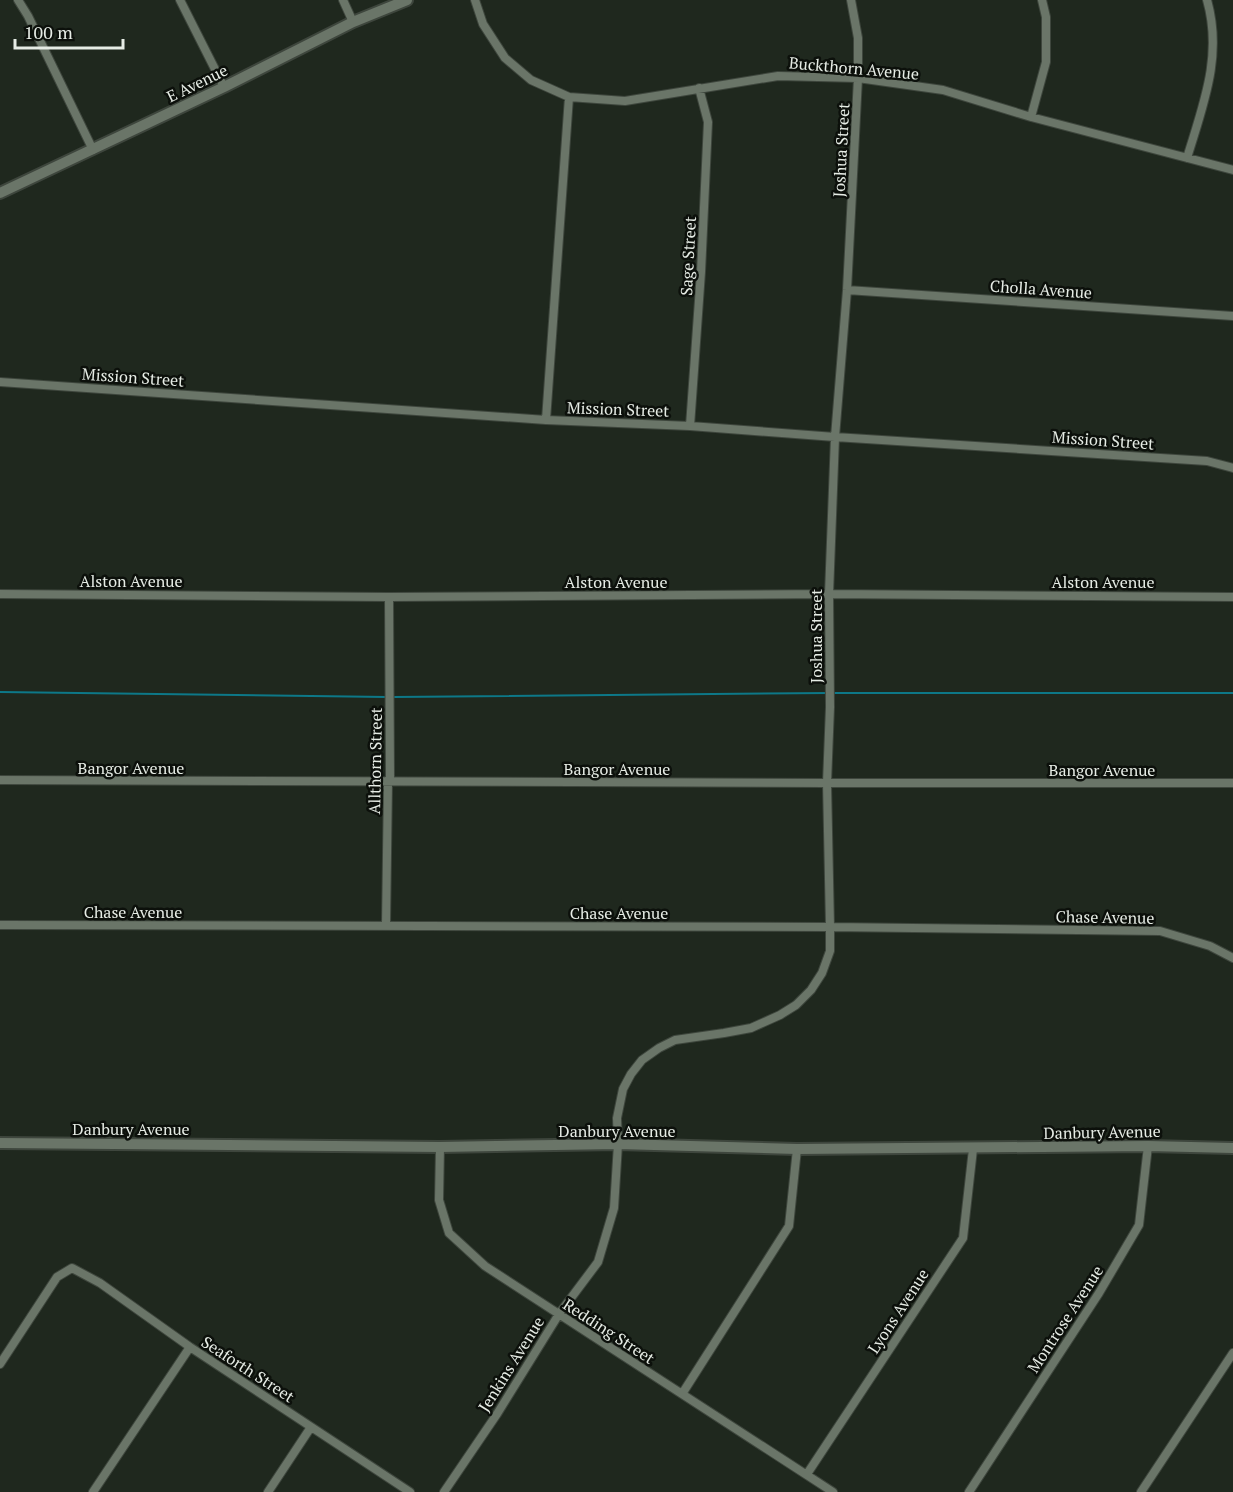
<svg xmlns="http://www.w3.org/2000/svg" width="1233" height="1492" viewBox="0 0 1233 1492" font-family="'PT Serif',serif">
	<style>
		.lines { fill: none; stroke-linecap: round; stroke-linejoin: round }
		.stream { stroke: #0d7888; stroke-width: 2 }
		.minor-casing { stroke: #3e463d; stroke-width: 10 }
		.tertiary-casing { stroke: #3e463d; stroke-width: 14 }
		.minor { stroke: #6a7568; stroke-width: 8 }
		.tertiary { stroke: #6a7568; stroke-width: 10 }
		.labels { text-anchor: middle; stroke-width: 5; stroke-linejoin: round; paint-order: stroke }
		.street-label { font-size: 16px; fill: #e6ece5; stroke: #0c100b }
	</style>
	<rect width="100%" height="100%" fill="#1f281e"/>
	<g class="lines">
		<path class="stream" d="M0 692 387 697
			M393 697 830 693H1233"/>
		<g class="minor-casing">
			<path id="minor" d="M18 0 28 16 93 150
				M180 0 224 87
				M343 0 353 22
				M475 0 483 24 505 58 531 80 569 97 625 101 778 76 858 78 943 90 1031 117 1233 170
				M1031 117 1046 62V17L1042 0
				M1187 158C1203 105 1223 56 1207 0
				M847 290 1233 316
				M0 382 546 420 690 426 835 437 1207 461 1233 468
				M546 420 569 97
				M690 426 701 272 708 122 699 88
				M0 594 389 597 829 594 1233 597
				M0 780 827 783H1233
				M0 925 830 927 1160 931 1210 946 1233 958
				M386 926 388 782 390 777 389 597
				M440 1147 439 1200 449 1233 485 1266 833 1492
				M0 1364 57 1277 72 1268 100 1283 190 1347 410 1492
				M682 1394 789 1226 797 1149
				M807 1474 963 1238 973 1149
				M93 1492 190 1347
				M268 1492 311 1427
				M444 1492 497 1414 559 1314 598 1262 614 1208 618 1144 617 1118 623 1089 631 1074 642 1060 659 1048 675 1040 724 1033 751 1028 780 1015 796 1005 811 990 822 973 830 951V927L827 783 830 707 829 594 835 437 847 290 858 78V38L851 0
				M969 1492 1099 1293 1139 1225 1148 1146
				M1141 1492 1233 1353"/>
		</g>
		<g class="tertiary-casing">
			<path id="tertiary" d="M0 193 224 87 353 22 407 0
				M0 1143 440 1147 618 1144 797 1149 1148 1146 1233 1148"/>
		</g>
		<use href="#minor" class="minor"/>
		<use href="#tertiary" class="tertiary"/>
	</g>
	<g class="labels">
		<g class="street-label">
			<text transform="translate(854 68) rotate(5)" y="6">Buckthorn Avenue</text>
			<text transform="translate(197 83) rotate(-26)" y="6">E Avenue</text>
			<text transform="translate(841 150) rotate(-87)" y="6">Joshua Street</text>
			<text transform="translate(688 256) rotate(-87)" y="6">Sage Street</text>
			<text transform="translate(1041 289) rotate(4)" y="6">Cholla Avenue</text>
			<text transform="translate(133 377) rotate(4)" y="6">Mission Street</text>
			<text transform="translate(618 409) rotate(2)" y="6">Mission Street</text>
			<text transform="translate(1103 440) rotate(4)" y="6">Mission Street</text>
			<text x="131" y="587">Alston Avenue</text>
			<text x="616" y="588">Alston Avenue</text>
			<text x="1103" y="588">Alston Avenue</text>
			<text transform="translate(816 636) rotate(-90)" y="6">Joshua Street</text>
			<text transform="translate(375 761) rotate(-89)" y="6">Allthorn Street</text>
			<text x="131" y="774">Bangor Avenue</text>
			<text x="617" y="775">Bangor Avenue</text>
			<text x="1102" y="776">Bangor Avenue</text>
			<text x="133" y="918">Chase Avenue</text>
			<text x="619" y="919">Chase Avenue</text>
			<text transform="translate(1105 917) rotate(1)" y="6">Chase Avenue</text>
			<text x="131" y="1135">Danbury Avenue</text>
			<text x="617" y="1137">Danbury Avenue</text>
			<text transform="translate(1102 1132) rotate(-1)" y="6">Danbury Avenue</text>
			<text transform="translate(898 1311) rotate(-57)" y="6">Lyons Avenue</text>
			<text transform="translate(1065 1319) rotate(-57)" y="6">Montrose Avenue</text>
			<text transform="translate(609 1331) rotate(33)" y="6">Redding Street</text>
			<text transform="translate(511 1364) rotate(-58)" y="6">Jenkins Avenue</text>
			<text transform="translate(248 1369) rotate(33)" y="6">Seaforth Street</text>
		</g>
	</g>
	<path d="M15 39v9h108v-9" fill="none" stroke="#e6ece5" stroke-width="3"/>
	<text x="24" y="39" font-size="18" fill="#e6ece5" stroke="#0c100b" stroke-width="4.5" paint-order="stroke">100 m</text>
</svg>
